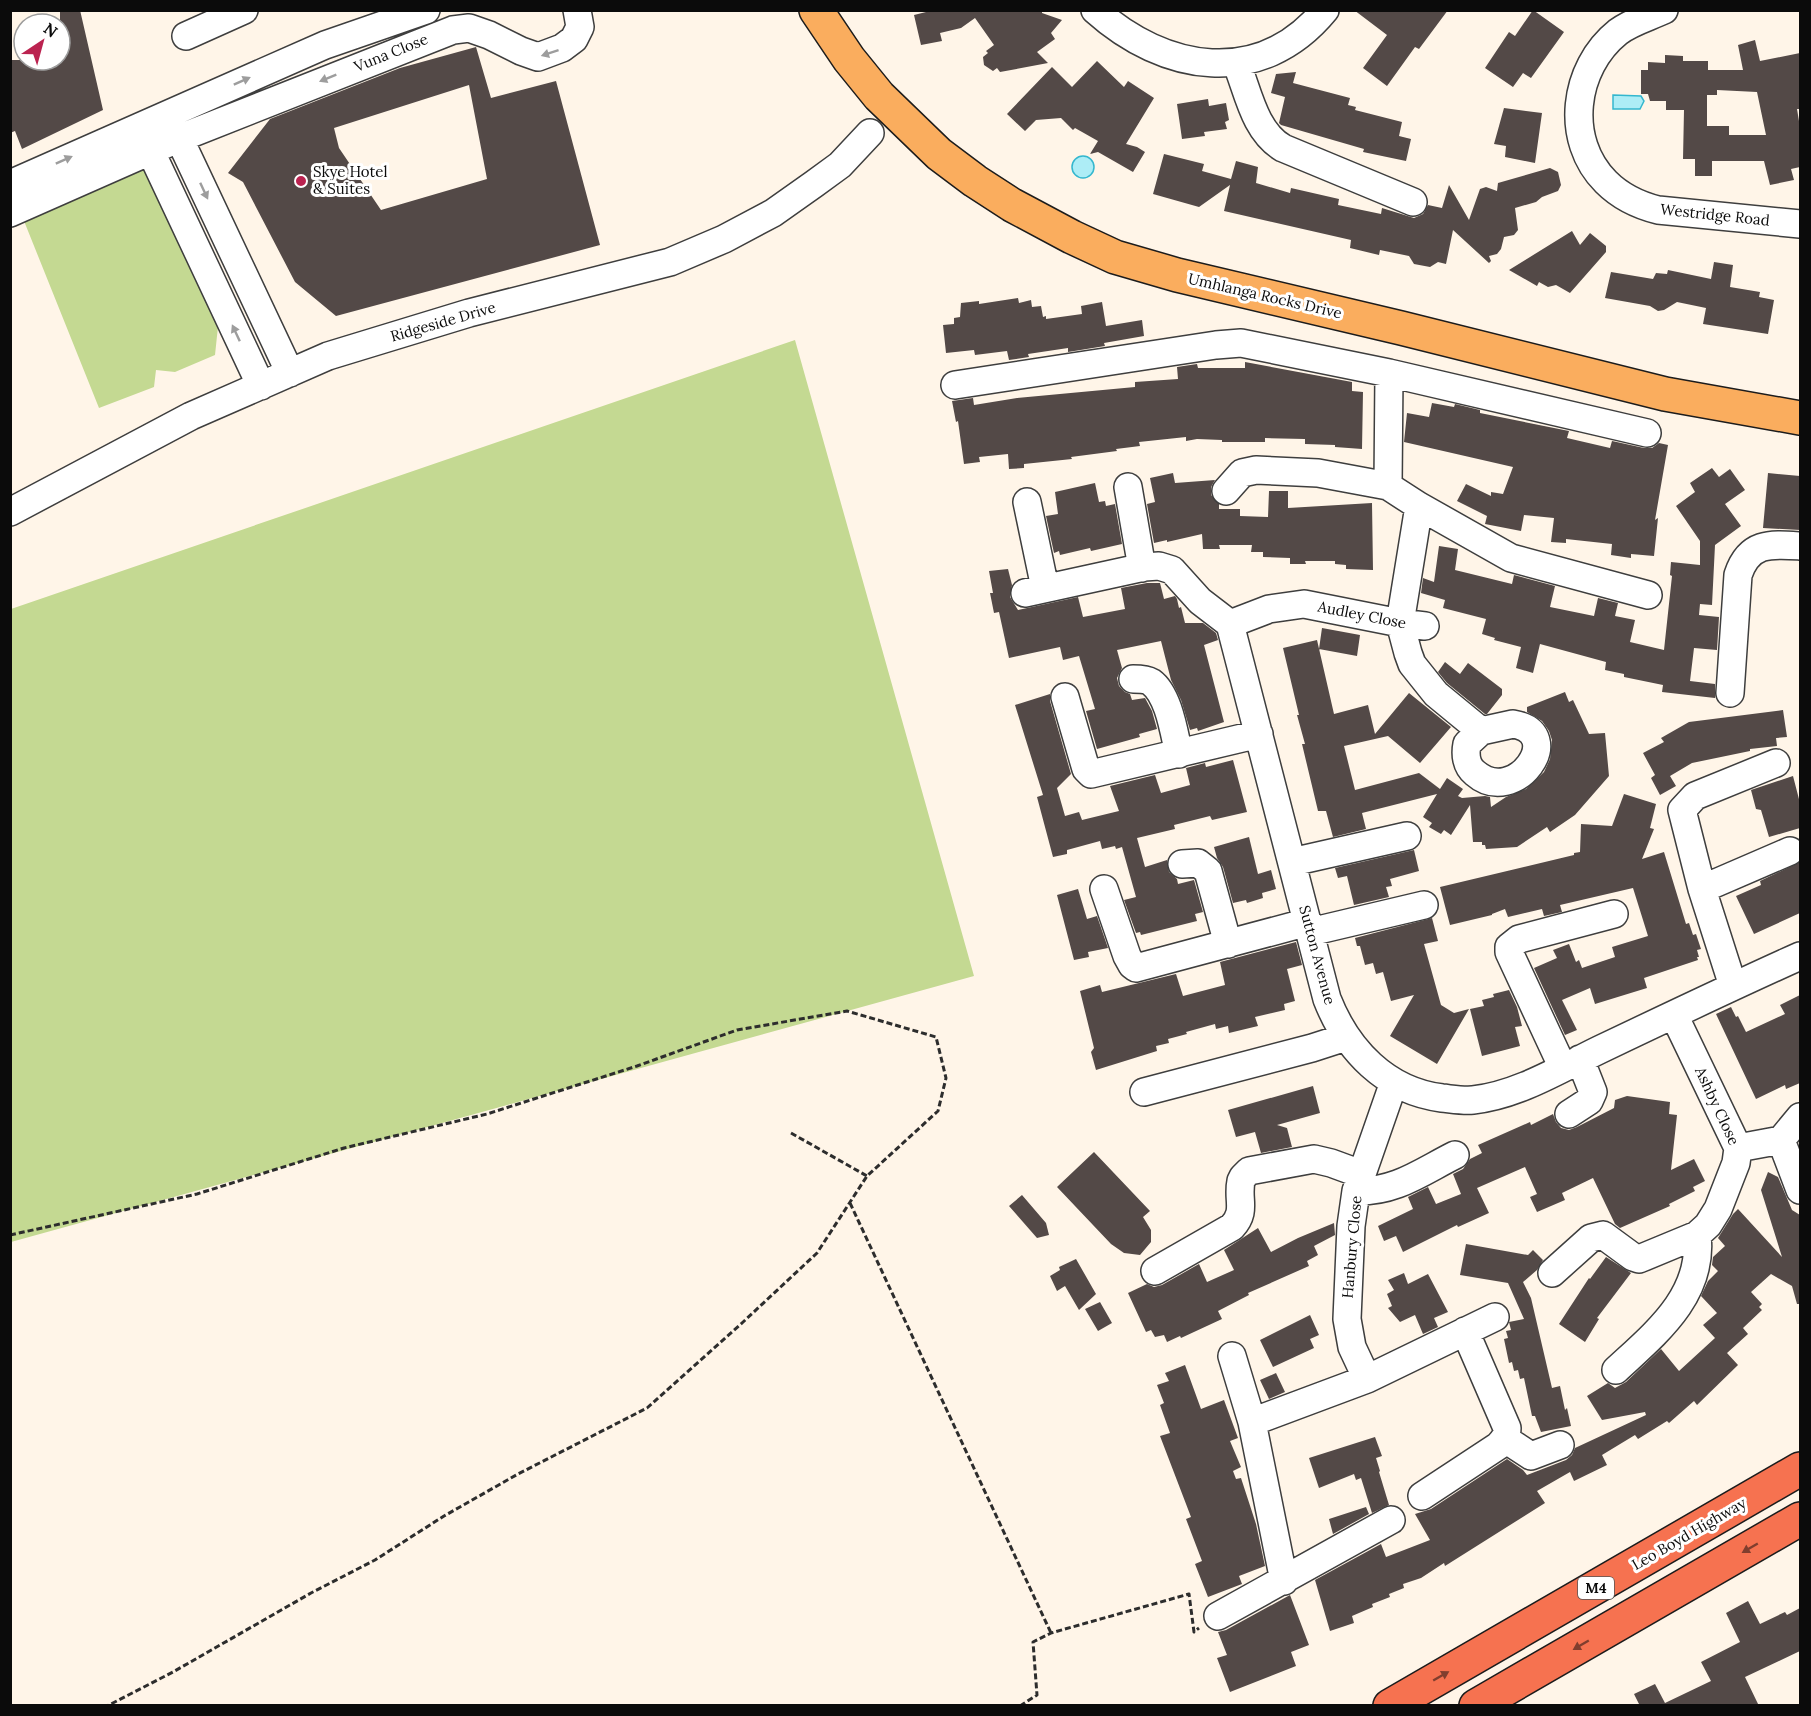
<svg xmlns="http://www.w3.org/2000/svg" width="1811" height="1716" viewBox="0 0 1811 1716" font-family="Lora,serif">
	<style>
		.forest { fill: #c4d992 }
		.water { fill: #adedf6; stroke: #34b7ce; stroke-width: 1.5 }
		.building { fill: #534947; fill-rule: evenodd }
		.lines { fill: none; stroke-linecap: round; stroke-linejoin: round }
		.minor-casing { stroke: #3e3e3e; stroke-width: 30 }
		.major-casing { stroke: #1c1c1c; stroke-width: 36 }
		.highway-casing { stroke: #1c1c1c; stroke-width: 36 }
		.path { stroke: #2d2d2d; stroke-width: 3; stroke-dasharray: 6 3; stroke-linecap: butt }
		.minor { stroke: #fff; stroke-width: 27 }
		.major { stroke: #faad5e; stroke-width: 33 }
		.highway { stroke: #f67250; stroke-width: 33 }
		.oneway { fill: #9d9d9d }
		.oneway2 { fill: #803e2e }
		.poi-dot { fill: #bb2350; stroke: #fff; stroke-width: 2 }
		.labels { text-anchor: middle; stroke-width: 6; stroke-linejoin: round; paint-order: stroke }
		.shield { fill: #fff; stroke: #545454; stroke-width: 1.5 }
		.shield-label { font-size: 14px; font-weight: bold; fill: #0b0b0b }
		.street-label { font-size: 15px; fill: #0b0b0b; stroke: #fff }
		.poi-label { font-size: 15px; fill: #0b0b0b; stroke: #fff; text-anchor: start }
	</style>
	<rect width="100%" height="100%" fill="#fff5e8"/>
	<path class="forest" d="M151 148 219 317 215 355 175 372 156 370 154 387 99 408 16 201Z
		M795 340 974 976 11 1242V609Z"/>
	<path class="water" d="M1613 95 1641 96 1644 101 1640 109H1613Z
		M1072 167a11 11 0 1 1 22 0a11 11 0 1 1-22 0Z"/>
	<path class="building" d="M60 10H80L103 110 22 149 15 131 10 133V60H60Z
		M934 10H1042V13L1062 20 1051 33 1055 39 1037 52 1048 63 1000 72 997 68 993 71 984 65 983 57 988 53 986 51 994 45 975 18 961 28 940 33 942 41 921 45 914 15Z
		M1354 10H1448L1419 49 1415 47 1387 86 1363 68 1387 35Z
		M1533 10 1564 32 1531 78 1523 73 1513 87 1485 68 1509 32 1515 36Z
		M1755 40 1760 61 1800 53V109H1797L1800 127V167L1791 169 1794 180 1770 185 1764 161H1712V176H1695V159H1683L1684 110H1666V101H1650L1648 94H1641V70H1648V62L1665 63V55L1683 56V61H1708V70H1743L1738 45ZM1717 90 1757 92 1766 135H1729V126H1707V95H1717Z
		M476 47 491 98 556 81 600 245 336 316 295 282 243 182 228 173 270 119 400 68ZM469 85 487 179 381 210 339 148 334 128Z
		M1097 61 1124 87 1128 81 1154 98 1126 144 1137 147 1145 152 1133 172 1098 152 1090 154 1098 141 1075 128 1073 130 1061 118 1036 120 1025 131 1007 114 1052 67 1072 87Z
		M1296 72 1293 83 1350 98 1348 105 1356 107 1355 110 1402 122 1399 136 1411 139 1406 161 1363 152 1364 149 1281 125 1279 123 1285 97 1271 93 1276 74Z
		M1208 99 1209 106 1226 103 1229 120 1225 122 1227 129 1204 132 1205 136 1182 139 1177 104Z
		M1504 108 1542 113 1535 163 1505 157 1506 146 1494 144Z
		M1164 154 1204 164 1202 171 1231 179 1236 161 1258 167 1256 183 1290 193 1291 188 1339 199 1338 205 1381 214 1382 208 1414 218 1423 214 1428 205 1442 208 1449 185 1469 220 1480 189 1486 187 1497 191 1498 183 1550 168 1558 172 1561 185 1558 191 1542 197 1536 202 1515 208 1518 230 1514 235 1504 237 1501 249 1497 254 1489 256 1491 261 1489 263 1453 230 1446 264 1438 262 1430 267 1414 264 1409 256 1380 250 1379 255 1350 248 1351 240 1224 211 1230 185 1199 207 1153 194Z
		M1572 231 1580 245 1590 233 1606 246V252L1570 293 1556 285 1548 287 1539 282 1537 286 1509 270Z
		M1714 262 1733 265 1730 287 1760 292 1759 297 1774 300 1768 334 1703 324 1706 308 1677 302 1664 310 1658 311 1650 306 1605 298 1611 272 1653 279 1656 273 1667 274 1668 270 1711 279Z
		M1018 298 1019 303 1031 300 1032 307 1041 306 1043 317 1046 316V319L1082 314 1081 306 1102 302 1106 326 1142 320 1144 336 1104 343 1105 346 1068 352V348L1028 354 1029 357 1009 360 1007 351 975 355 974 350 946 353 943 325 954 324V318L960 317 961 303 979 301V304Z
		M1245 362 1352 382V391L1363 392 1362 449 1335 447V445L1305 444V439L1265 438V442H1222V440L1197 439 1186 441V437L1139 442 1140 446 1116 449 1117 451 1071 457 1072 459 1024 464V468L1009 469 1008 454 979 457 980 462 964 464 958 421 956 422 952 401 973 398 974 405 1017 398 1135 387V382L1178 379 1177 367 1197 364 1198 368H1245Z
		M1432 403 1454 407 1455 404 1480 410V413L1569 431 1567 438 1610 448 1612 441 1644 448H1652L1659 443 1668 445 1655 520 1658 518 1654 556 1631 554V558L1611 555 1612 544 1566 539V543L1551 542 1554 518 1524 515 1521 531 1485 524 1487 516 1457 501 1466 484 1491 496V492L1503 494 1513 467 1404 442 1407 413 1429 417Z
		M1712 468 1719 477 1730 469 1745 490 1725 504 1741 526 1715 545 1712 605 1700 604 1699 615 1719 617 1717 650 1694 648 1690 681 1715 684V698L1662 692 1663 685 1624 677V674L1605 670 1606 662 1540 644 1533 673 1516 668 1521 647 1494 640 1495 638 1482 634 1486 619 1443 608 1445 600 1421 593 1423 578 1434 582 1439 546 1458 549 1455 570 1512 584 1514 575 1555 586 1550 607 1594 616 1598 598 1618 603 1615 616 1635 620 1630 642 1664 650 1672 576 1670 575 1671 562 1700 565V541L1676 506 1695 492 1690 483Z
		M1173 473 1175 483 1215 480 1211 487V495L1219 504V509H1240V516L1268 517 1269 491H1288V508L1372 503 1373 570 1346 569V565L1335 564V561H1305L1306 564H1290V558L1263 557V552H1251L1252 545H1219L1220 549H1203L1202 534 1167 542V540L1154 543 1147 504 1155 502 1150 478Z
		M1768 473 1800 476V530L1763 528Z
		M1095 483 1099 502 1105 501 1106 506 1115 504 1122 544 1091 551 1090 548 1060 555 1059 551 1054 553 1046 516 1058 514 1055 492Z
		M1008 569 1012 585 1010 597 1018 610 1078 597 1083 617 1125 609 1121 588 1147 583H1160L1164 599 1175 596 1177 599 1179 608 1181 607 1185 623H1203L1216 633 1218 640 1204 645 1224 722 1198 731 1197 728 1190 730 1181 700 1171 680 1161 641 1117 650 1122 668 1117 678 1119 686 1125 692 1130 694 1132 700 1145 698 1152 711 1157 729 1139 734 1140 737 1097 749 1086 711 1095 709 1079 656 1063 660 1060 647 1009 658 999 612 994 613 990 593H993L989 571Z
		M1322 628 1360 635 1357 656 1319 649Z
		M1317 640 1334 714 1368 705 1375 734 1409 693 1451 727 1420 763 1388 736 1344 746 1355 790 1419 773 1440 789 1447 778 1463 789 1458 796 1462 798 1485 796 1490 797 1491 807 1506 797 1526 789 1544 772 1550 759 1552 740 1549 731 1542 721 1527 712V707L1565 692 1569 702 1573 700 1589 734 1605 733 1609 776 1575 815 1550 832 1547 827 1517 847 1486 849 1485 845H1482V842H1473L1470 805 1451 835 1444 830 1441 834 1429 827 1432 823 1423 817 1437 794 1362 813 1366 829 1333 837 1326 811H1318L1302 744H1305L1297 715H1299L1283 648Z
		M1445 662 1460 674 1468 663 1502 689V695L1487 714H1485L1447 683 1438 672Z
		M1050 694V701L1071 774 1057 788 1065 816 1079 812 1082 820 1119 811 1110 786 1155 775 1161 793 1190 785 1186 768 1205 763 1206 767 1233 760 1247 812 1212 820 1210 816 1174 825 1175 829 1137 838 1145 867 1167 860 1169 872 1177 879 1178 884 1194 880 1203 912 1195 914 1197 921 1141 935 1140 932 1136 933 1124 900 1136 897 1122 847 1116 849 1115 846 1102 849 1100 841 1067 850V854L1053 857 1037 797 1043 795 1015 705Z
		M1783 710 1787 737 1776 738 1777 746 1750 749V751L1692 763 1670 776 1676 786 1660 795 1651 778 1655 775 1643 753 1664 742 1661 738 1689 722Z
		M1793 776 1800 803V828L1769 837 1761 810 1756 809 1751 790Z
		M1624 794 1656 804 1650 828 1654 829 1642 859 1664 852 1686 924 1689 923 1693 935 1696 934 1701 949 1697 950 1699 957H1697L1698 960 1644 978 1647 988 1595 1004 1590 988 1562 1000 1577 1030 1565 1035 1534 968 1557 958 1553 950 1569 944 1576 962 1579 960 1582 968 1615 957 1612 947 1648 936 1633 888 1560 905 1562 912 1544 916 1542 909 1508 917 1505 909 1492 914V915L1450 925 1440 887 1574 855V853L1580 852 1581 824 1612 826Z
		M1249 837 1258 874 1271 870 1276 889 1262 893 1263 898 1247 903 1246 900 1233 903 1223 867 1217 858 1214 847Z
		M1414 850 1419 871 1390 879 1392 886 1386 887 1389 897 1354 905 1347 876 1338 878 1335 868Z
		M1800 862V913L1754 934 1736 896 1761 885 1760 881Z
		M1078 889 1087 919 1097 916 1108 948 1088 952 1089 957 1074 960 1057 895Z
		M1432 918 1438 941 1424 944 1441 1005 1454 1013 1469 1009 1437 1064 1390 1036 1414 995 1391 1001 1383 972 1376 974 1373 963 1365 965 1360 946H1357L1355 938Z
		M1296 942 1302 965 1287 969 1295 1001 1284 1004 1285 1010 1255 1017 1258 1026 1229 1033 1228 1026 1216 1029 1215 1024 1186 1032 1187 1034 1168 1039 1169 1043 1156 1046 1157 1051 1096 1070 1091 1052 1094 1048 1080 991 1100 985 1102 992 1176 974 1183 996 1225 985 1220 962Z
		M1509 990 1517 1007 1522 1026 1515 1027 1520 1046 1482 1056 1470 1009 1484 1006 1482 1000 1494 997 1493 994Z
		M1800 995V1083L1786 1089 1785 1085 1756 1099 1716 1014 1731 1007 1736 1017 1738 1016 1746 1032 1785 1014 1780 1005Z
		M1313 1086 1320 1113 1277 1125 1287 1128 1292 1147 1261 1153 1255 1132 1236 1137 1228 1110Z
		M1627 1096 1670 1102 1669 1114 1677 1115 1671 1170 1694 1159 1705 1181 1693 1187 1695 1191 1669 1204 1670 1206 1620 1228 1615 1224 1593 1178 1562 1193 1565 1200 1537 1212 1530 1197 1537 1194 1525 1167 1477 1188 1489 1213 1458 1227 1457 1225 1403 1252 1396 1236 1384 1241 1378 1226 1413 1209 1408 1197 1428 1187 1436 1204 1461 1194 1453 1174 1463 1169 1470 1159 1482 1153 1478 1145 1530 1122 1531 1125 1553 1114 1556 1122 1561 1128 1569 1130 1577 1127 1614 1108 1615 1100Z
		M1094 1152 1150 1211 1143 1217 1151 1230V1242L1140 1255 1124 1253 1111 1244 1057 1187Z
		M1768 1172 1778 1177 1792 1210 1800 1215V1304H1797L1792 1286 1771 1274 1751 1292 1762 1304 1759 1307 1762 1310 1743 1328 1748 1334 1727 1353 1738 1365 1697 1405 1694 1401 1669 1423 1667 1421 1638 1439 1635 1435 1602 1455 1607 1465 1574 1481 1570 1472 1537 1491 1545 1503 1445 1566 1444 1563 1421 1578 1403 1584 1404 1588 1389 1594 1390 1597 1372 1604 1373 1607 1352 1616 1354 1623 1330 1631 1315 1580 1381 1544 1386 1557 1430 1540 1415 1514 1431 1509 1507 1459 1523 1470 1527 1475 1566 1460 1572 1455 1575 1448 1646 1415 1645 1412 1602 1420 1587 1396 1608 1383 1615 1388 1626 1382 1661 1349 1679 1371 1715 1338 1703 1325 1717 1313 1701 1296 1708 1281 1718 1271 1712 1265 1713 1257 1725 1246 1718 1238 1733 1214 1738 1209 1782 1257 1761 1190Z
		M1022 1195 1046 1223 1049 1235 1037 1238 1009 1206Z
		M1334 1223 1335 1235 1314 1246 1318 1255 1307 1261 1309 1266 1248 1293 1249 1295 1218 1311 1222 1319 1181 1338 1180 1336 1167 1342 1164 1335 1155 1337 1151 1330 1146 1332 1128 1293 1147 1284 1154 1287 1162 1285 1199 1264 1207 1282 1234 1270 1224 1250 1258 1228 1271 1252 1298 1238Z
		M1466 1244 1528 1255 1533 1250 1543 1260 1537 1270 1523 1282 1531 1298 1552 1388 1560 1386 1565 1410 1567 1408 1571 1426 1541 1432 1535 1416H1532L1524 1378 1520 1379 1518 1370 1514 1371 1512 1362 1509 1363 1504 1339 1508 1338 1506 1331 1511 1330 1509 1322 1524 1319 1508 1283 1460 1275Z
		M1606 1257 1631 1273 1597 1318 1599 1319 1585 1342 1559 1324 1589 1278 1590 1279Z
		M1076 1259 1096 1294 1079 1310 1065 1286 1057 1291 1050 1276 1060 1270 1059 1267Z
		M1404 1273 1408 1284 1428 1274 1448 1312 1434 1318 1438 1327 1423 1334 1415 1315 1400 1322 1388 1308 1392 1306 1387 1294 1394 1290 1388 1280Z
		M1100 1302 1112 1323 1098 1331 1085 1309Z
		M1310 1315 1319 1335 1310 1339 1314 1348 1273 1367 1260 1340Z
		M1185 1365 1201 1409 1224 1400 1238 1438 1230 1441 1241 1467 1233 1471 1236 1479 1241 1478 1256 1524 1265 1566 1239 1576 1242 1584 1208 1597 1195 1564 1202 1561 1186 1519 1191 1517 1160 1436 1170 1433 1160 1405 1164 1403 1157 1385 1169 1381 1165 1373Z
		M1276 1373 1285 1392 1269 1399 1260 1380Z
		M1375 1437 1382 1456 1376 1458 1380 1471 1379 1472 1389 1505 1372 1513 1361 1478 1356 1480 1354 1474 1319 1488 1309 1458Z
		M1366 1507 1369 1514 1333 1534 1329 1519Z
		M1290 1595 1309 1645 1291 1652 1296 1666 1230 1692 1217 1658 1227 1655 1218 1632 1226 1630Z
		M1748 1601 1760 1624 1785 1612 1787 1615 1800 1608V1651L1745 1677 1759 1706H1640L1634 1694 1655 1684 1665 1703 1711 1681 1701 1662 1740 1642 1726 1613Z"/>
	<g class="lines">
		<g class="minor-casing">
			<path id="minor" d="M1095 10C1164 72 1260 89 1325 10
				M1664 10C1649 17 1631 22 1618 32 1573 68 1564 140 1606 182 1621 197 1638 205 1658 210L1800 224
				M186 36 244 10
				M1236 62C1248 91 1254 131 1283 148L1413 202
				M172 123 290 373
				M144 137 261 386
				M10 184 325 45 426 10
				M10 213 180 138 453 30 469 28 489 35 521 51 538 57 562 48 574 39 580 27 577 10
				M955 385 1216 345 1241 343 1389 373 1647 433
				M1388 486 1389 373
				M1128 487 1142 568
				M1226 491 1242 473 1256 470 1318 473 1388 486 1419 506 1511 558 1648 595
				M1027 502 1045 588
				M1419 506 1400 623 1408 653 1412 664 1436 694 1481 731
				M10 512 191 416 328 356 469 313 670 262 724 239 773 213 814 184 840 165 870 133
				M1025 593 1144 567 1159 566 1172 570 1200 601 1230 624
				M1230 624 1327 999C1347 1050 1386 1091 1442 1098 1452 1099 1463 1101 1473 1100 1518 1095 1560 1069 1599 1050 1666 1018 1733 986 1800 956
				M1230 624 1269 609 1304 604 1400 623 1425 626
				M1133 679C1139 679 1146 679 1151 682 1169 695 1174 733 1179 754
				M1730 693 1738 575C1749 542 1770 544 1800 546
				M1065 697 1086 769 1091 774 1259 734
				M1513 724C1568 733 1515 808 1475 773 1466 766 1465 754 1467 744L1481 731Z
				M1292 862 1407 836
				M1182 864 1198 863 1208 871 1228 944
				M1104 889 1127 956 1132 965 1136 968 1308 922
				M1702 889 1790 851
				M1310 932 1424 905
				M1733 986 1702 889 1682 810 1695 796 1776 763
				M1563 1068 1509 952V947L1519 939 1614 914
				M1144 1092 1312 1048 1346 1037
				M1569 1114 1589 1101 1593 1092 1580 1059
				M1781 1140 1800 1190
				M1738 1148 1781 1140 1800 1117
				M1356 1191C1396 1192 1421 1172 1455 1155
				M1155 1271 1232 1227C1247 1211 1237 1200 1241 1181L1243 1177 1249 1171 1314 1159 1331 1163 1361 1174
				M1552 1273 1591 1238 1603 1235 1633 1257 1639 1259 1697 1235 1708 1225 1718 1209 1736 1163 1738 1148 1674 1015
				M1232 1356 1252 1422 1284 1581
				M1616 1370C1656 1333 1704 1295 1697 1235
				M1367 1379 1352 1347 1347 1319 1351 1226 1356 1191 1394 1082
				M1252 1422 1367 1379 1495 1317
				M1505 1439 1531 1456 1560 1445
				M1422 1496 1498 1446C1504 1440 1507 1436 1507 1428L1465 1331
				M1218 1616 1391 1520"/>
		</g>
		<g class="major-casing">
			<path id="major" d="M816 10 849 59 879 96 939 154 975 181 1012 205 1072 237 1115 257 1177 275 1401 328 1665 394 1800 418"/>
		</g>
		<g class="highway-casing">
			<path id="highway" d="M1390 1706 1800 1469
				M1476 1706 1800 1519"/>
		</g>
		<path class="path" d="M791 1133 867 1176
			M850 1203 1051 1633
			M10 1235 197 1194 344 1148 487 1114 637 1066 737 1030 847 1011 936 1037 946 1078 938 1111 867 1176 817 1253 742 1323 647 1408 518 1474 444 1516 375 1560 311 1593 173 1672 107 1706
			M1020 1706 1037 1695 1033 1642 1051 1633 1189 1594 1194 1632 1199 1628"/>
		<use href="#minor" class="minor"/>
		<use href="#major" class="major"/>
		<use href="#highway" class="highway"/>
	</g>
	<defs><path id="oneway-solid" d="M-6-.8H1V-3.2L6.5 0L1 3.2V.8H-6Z" transform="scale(1.5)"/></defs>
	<g class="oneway">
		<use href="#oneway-solid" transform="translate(550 53) rotate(162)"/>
		<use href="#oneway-solid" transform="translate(328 78) rotate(158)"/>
		<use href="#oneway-solid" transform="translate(242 81) rotate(-24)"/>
		<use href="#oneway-solid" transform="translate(64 160) rotate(-24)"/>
		<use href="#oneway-solid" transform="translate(204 191) rotate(65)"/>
		<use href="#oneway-solid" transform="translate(236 333) rotate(-115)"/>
	</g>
	<g class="oneway2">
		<use href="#oneway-solid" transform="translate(1750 1548) rotate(150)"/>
		<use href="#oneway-solid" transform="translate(1581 1645) rotate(150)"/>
		<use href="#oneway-solid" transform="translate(1441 1676) rotate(-30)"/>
	</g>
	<circle class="poi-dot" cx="301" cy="181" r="6"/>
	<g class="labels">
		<rect class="shield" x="1578" y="1577" width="36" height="22" rx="4.5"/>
		<g class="shield-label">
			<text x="1596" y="1593">M4</text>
		</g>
		<g class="street-label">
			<text transform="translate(391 53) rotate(-22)" y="5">Vuna Close</text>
			<text transform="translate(1715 215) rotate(6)" y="5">Westridge Road</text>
			<text transform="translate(1265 296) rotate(13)" y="5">Umhlanga Rocks Drive</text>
			<text transform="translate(443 322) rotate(-16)" y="5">Ridgeside Drive</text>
			<text transform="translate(1362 615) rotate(11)" y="5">Audley Close</text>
			<text transform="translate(1317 955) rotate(75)" y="5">Sutton Avenue</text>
			<text transform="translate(1717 1106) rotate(65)" y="5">Ashby Close</text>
			<text transform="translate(1352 1247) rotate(-85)" y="5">Hanbury Close</text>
			<text transform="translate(1689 1534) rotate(-30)" y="5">Leo Boyd Highway</text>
		</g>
		<g class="poi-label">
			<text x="313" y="177">Skye Hotel<tspan x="313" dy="17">&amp; Suites</tspan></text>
		</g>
	</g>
	<rect width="1811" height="1716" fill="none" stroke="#0b0b0b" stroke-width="24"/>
	<g transform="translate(42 42) rotate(36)"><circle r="28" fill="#ffffff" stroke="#9d9d9d" stroke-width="1.5"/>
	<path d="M0-4.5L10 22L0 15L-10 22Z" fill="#bb2350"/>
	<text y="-9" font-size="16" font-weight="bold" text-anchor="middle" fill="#0b0b0b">N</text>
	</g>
</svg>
